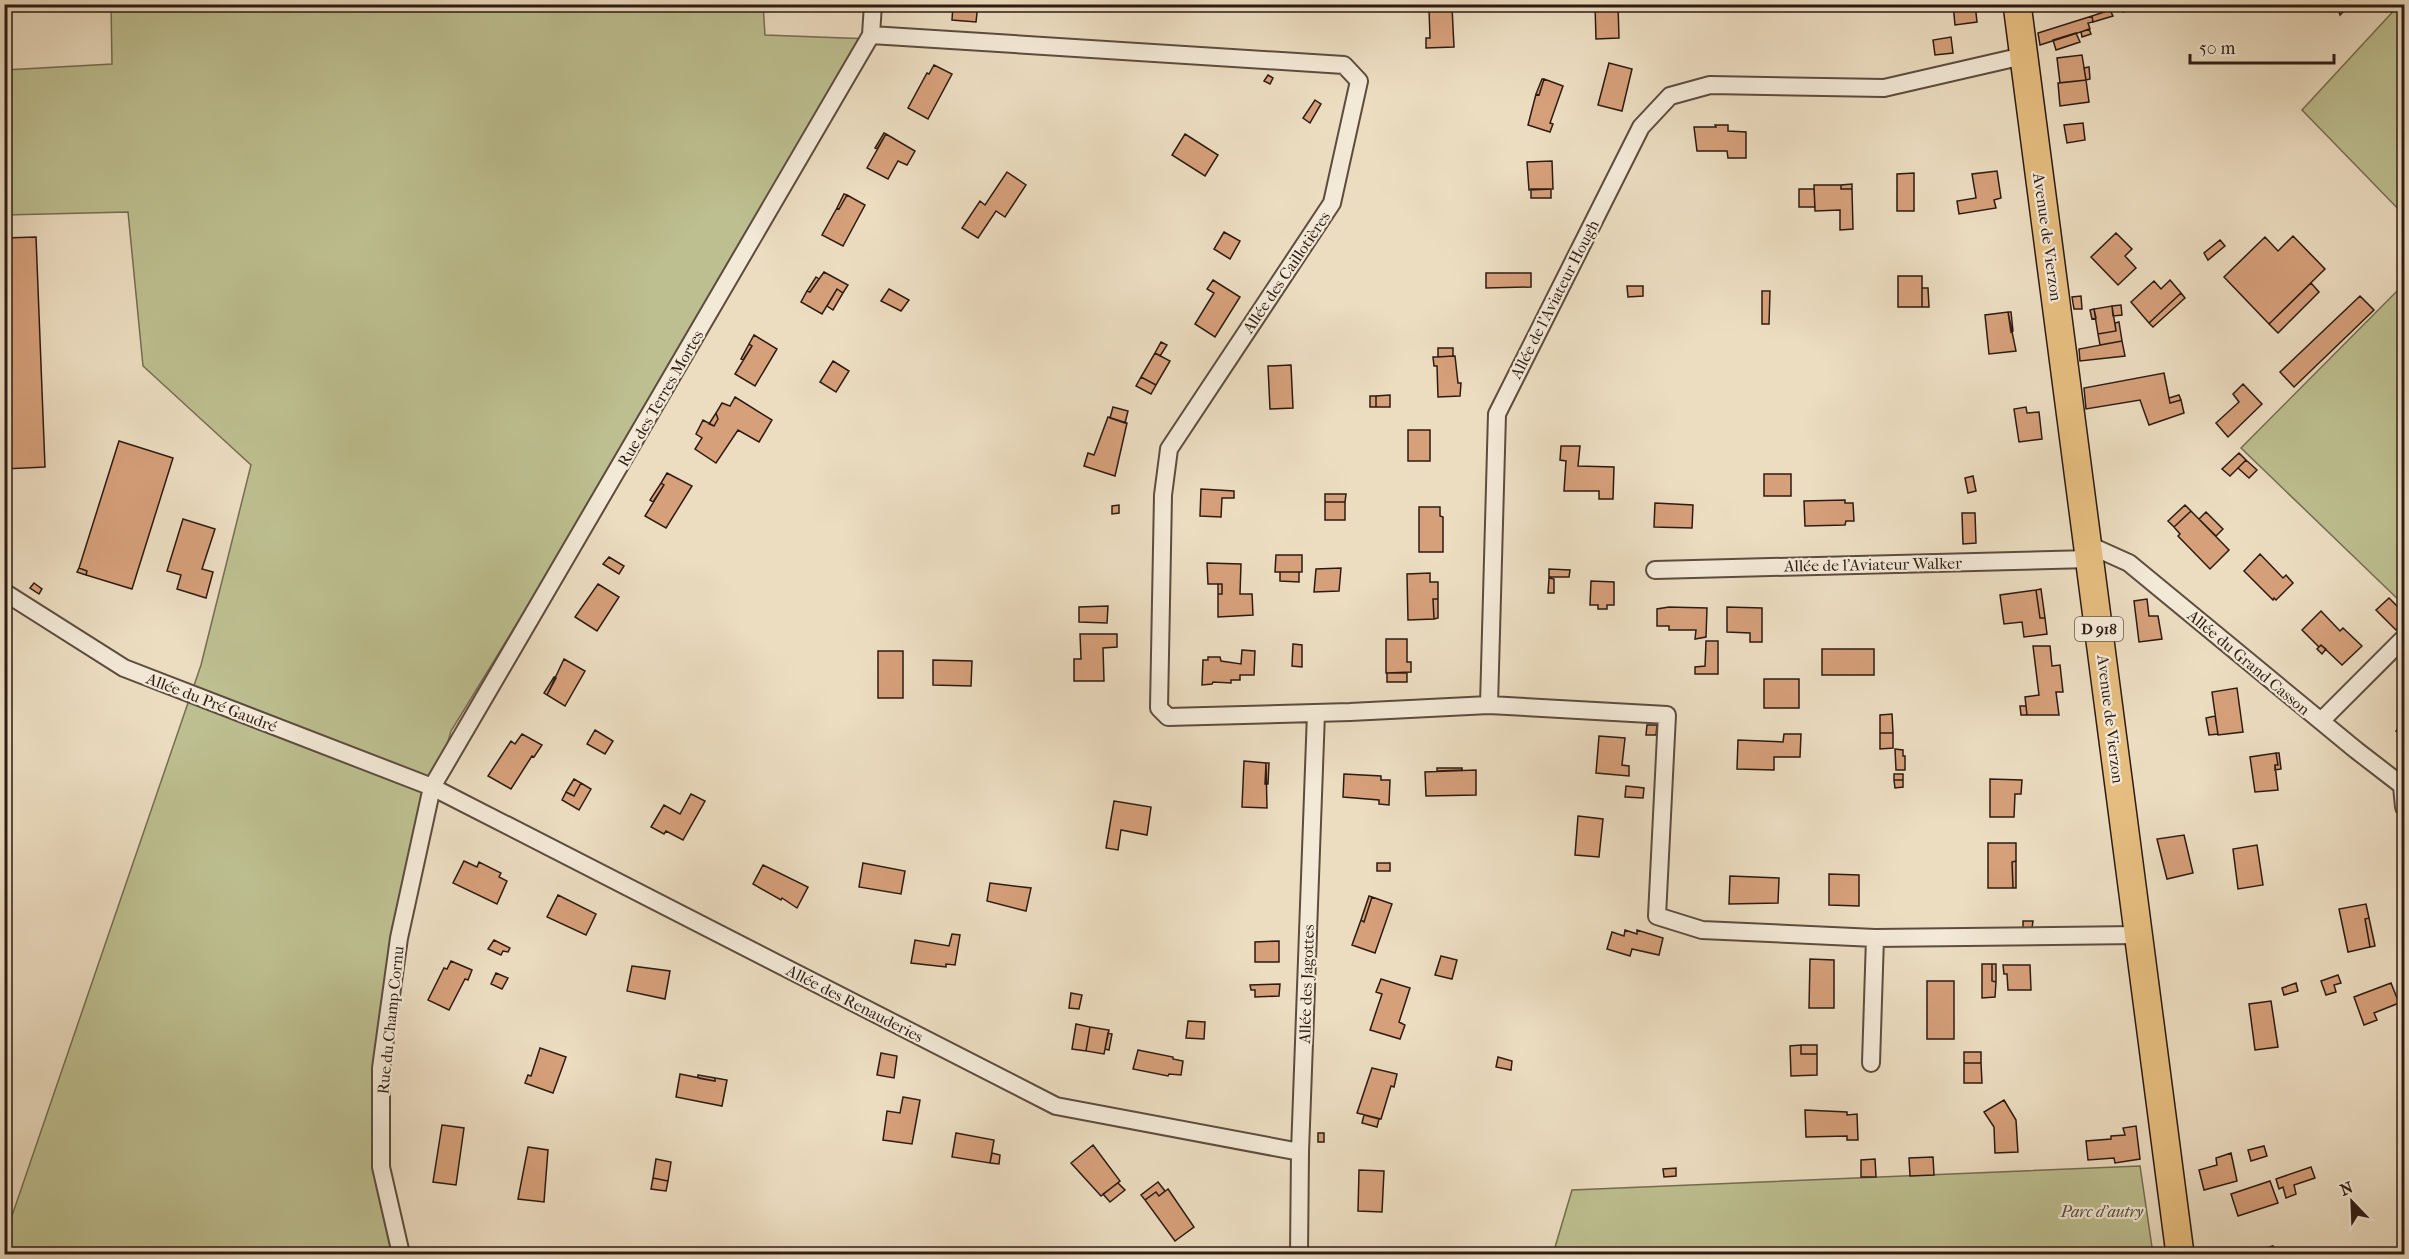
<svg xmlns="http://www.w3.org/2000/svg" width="2409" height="1259" viewBox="0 0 2409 1259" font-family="'IM FELL French Canon',serif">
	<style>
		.green { fill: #bdbf90; stroke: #756d52; stroke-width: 1.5 }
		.building { fill: #d6a07a; stroke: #2d1b13; stroke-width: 1.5 }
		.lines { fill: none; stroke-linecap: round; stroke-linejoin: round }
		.street-casing { stroke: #5d4c3e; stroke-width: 20 }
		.primary-casing { stroke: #2d1b13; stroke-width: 30 }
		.street { stroke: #f3e9d7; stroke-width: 16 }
		.primary { stroke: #e6be80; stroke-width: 27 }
		.labels { text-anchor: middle; stroke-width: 4.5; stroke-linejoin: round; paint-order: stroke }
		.shield { fill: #f3e9d7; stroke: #68594e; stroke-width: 1.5 }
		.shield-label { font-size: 15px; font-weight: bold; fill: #2d1b13 }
		.street-label { font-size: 16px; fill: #2d1b13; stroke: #f3e9d7 }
		.park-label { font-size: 16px; font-style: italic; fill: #584c38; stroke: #f3e9d7 }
	</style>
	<rect width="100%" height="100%" fill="#ecddc1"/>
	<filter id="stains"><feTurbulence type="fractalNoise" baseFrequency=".00333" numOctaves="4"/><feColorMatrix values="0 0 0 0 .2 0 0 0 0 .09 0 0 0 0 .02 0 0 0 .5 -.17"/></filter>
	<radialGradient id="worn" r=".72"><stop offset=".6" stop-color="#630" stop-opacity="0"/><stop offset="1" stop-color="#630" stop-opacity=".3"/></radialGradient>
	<path class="green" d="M111 4H763L765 35 871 39 788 181 451 731 409 876 384 1057 383 1164 403 1254H5L4 1239 201 665 251 465 143 366 128 212 5 215V70L112 64Z
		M2399 5H2404V215L2302 110Z
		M2404 284V605L2241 448Z
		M2140 1166 2153 1254H1553L1572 1190Z"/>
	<path class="building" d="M955 4H978L976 22 952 20 953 5Z
		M1595 4H1618L1619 38 1596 39Z
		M1700 4H1722V8L1701 10Z
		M1722 4H1746V7L1722 8Z
		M1953 4H1975L1977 22 1955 25Z
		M2121 4H2142L2143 6 2123 12Z
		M2337 4H2347V8L2340 15Z
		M1452 7 1454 47 1426 48V38H1430L1429 9Z
		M2110 10 2113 16 2093 22 2092 16Z
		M2092 16 2093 22 2088 23 2090 29 2040 45 2038 33Z
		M2089 29 2091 34 2082 37 2081 32Z
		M2076 33 2080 42 2056 50 2053 40Z
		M1951 37 1953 53 1935 55 1933 40Z
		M2082 55 2086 80 2060 83 2057 58Z
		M1609 63 1632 69 1622 111 1598 105Z
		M934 65 952 74 928 119 908 108 927 73 929 74Z
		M2089 67 2090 79 2086 80 2084 68Z
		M1268 75 1273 78 1270 84 1264 81Z
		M1542 79H1544L1539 95 1536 94Z
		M1544 79 1563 86 1550 123 1553 124 1550 132 1528 125 1536 94 1539 95Z
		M2086 80 2089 102 2060 106 2058 83Z
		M1315 100 1321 104 1310 123 1303 118Z
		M2083 123 2085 140 2067 143 2064 125Z
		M1715 125H1728V131L1746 132V158H1728L1727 151H1697L1694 127H1716Z
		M884 133 886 134 877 149 875 148Z
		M886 134 915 151 907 165 898 161 888 179 867 168Z
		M1185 134 1218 155 1205 176 1172 155Z
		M1552 161 1553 189 1529 190 1527 162Z
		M1997 171 2001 198 1994 200 1996 208 1959 214 1957 201 1976 198 1972 174Z
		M1007 172 1026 185 1005 217 996 211 978 238 962 228 980 201 985 205Z
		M1914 173V211H1897V174Z
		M1852 184V189H1841V185Z
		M1814 185H1841V189H1852L1853 229 1840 230V210L1815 211Z
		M1531 189H1551V198H1531Z
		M1799 189H1814L1815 207H1799Z
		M844 194 847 195 839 209 837 208Z
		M847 195 865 205 843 246 822 235 837 208 839 209Z
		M1224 232 1240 241 1230 259 1214 249Z
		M2116 233 2132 249 2125 256 2136 268 2118 285 2091 257Z
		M2293 236 2325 269 2269 324 2224 277 2265 237 2278 251Z
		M36 237 45 467 4 469V238Z
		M2220 240 2225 246 2208 260 2204 253Z
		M824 272 848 285 843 293 837 289 822 314 801 302 807 291 810 292Z
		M1486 273H1531V287L1486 288Z
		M1898 276H1922V307H1898Z
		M816 277 819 279 810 292 807 291Z
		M1213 280 1240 297 1215 337 1195 324 1214 293 1207 289Z
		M2170 280 2181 293 2149 323 2131 302 2154 281 2161 289Z
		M2311 283 2319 292 2278 333 2269 324Z
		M1627 286H1643V296L1628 297Z
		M1922 288H1928L1929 307H1922Z
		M837 289 843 293 833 310 827 306Z
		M889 289 909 300 901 311 881 301Z
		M1762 291H1770L1769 324H1762Z
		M2181 293 2185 298 2153 327 2149 323Z
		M2081 296 2082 309H2074L2072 297Z
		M2360 296 2374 310 2294 387 2280 372Z
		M2121 305 2122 315 2113 316 2112 306Z
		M2112 306 2116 331 2098 334 2094 309Z
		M2094 309 2096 318 2092 319 2090 310Z
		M2008 312 2016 351 1989 354 1985 315Z
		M2008 312H2011L2013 331 2011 332Z
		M2119 322 2122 341 2100 345 2098 334 2116 331 2115 323Z
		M754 335 777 349 755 386 735 374 752 346 749 344Z
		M2122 341 2125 356 2080 361 2079 349Z
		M1161 342 1167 345 1160 356 1155 353Z
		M749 344 752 346 743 360 741 359Z
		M1438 348H1453V356L1438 357Z
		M1155 353 1170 361 1156 385 1141 377Z
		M1455 356 1458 383H1461L1460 396 1438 397 1437 366H1434L1433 357Z
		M833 361 849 371 836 392 820 382Z
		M1291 365 1293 408 1270 409 1268 366Z
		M2164 373 2170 403 2181 400 2184 413 2149 425 2140 400 2086 409 2084 388Z
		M1141 377 1156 385 1151 394 1136 386Z
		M2243 384 2262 404 2228 437 2216 423 2239 402 2233 394Z
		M1390 395V407H1376V396Z
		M2179 395 2181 400 2170 403 2169 398Z
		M1370 396H1376V407H1370Z
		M735 397 772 420 759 442 738 430 716 463 695 449 702 438 696 434 703 420 714 426 718 419 716 413 722 403 730 406Z
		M1113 407 1128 411 1125 423 1110 418Z
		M2026 407 2027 413 2039 412 2042 439 2019 442 2014 409Z
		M716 413 718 419 714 426 709 424Z
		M1108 417 1127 423 1115 476 1084 466 1088 453 1094 455Z
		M1408 430H1430V461H1408Z
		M119 441 173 458 132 589 86 575 87 571 79 568Z
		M1561 446H1580L1578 466 1614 467 1613 499H1599V491H1564L1566 461 1560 460Z
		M2239 453 2246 460 2230 476 2222 469Z
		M2246 460 2257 470 2249 478 2238 468Z
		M667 473 692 486 666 528 645 516 664 485 661 483Z
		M1764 474H1791V496H1764Z
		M1973 476 1976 491 1968 493 1965 478Z
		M661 483 664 485 653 502 650 500Z
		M1201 489 1234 491V498H1222L1221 517 1200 516Z
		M1325 494H1346L1345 502H1325Z
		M1845 500V503H1853L1854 521H1846L1845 525 1805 526 1804 501Z
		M1325 502H1345V520H1325Z
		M1655 503 1693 505 1692 528 1654 527Z
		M1119 505V513L1112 514V506Z
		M2185 505 2191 511 2174 527 2168 521Z
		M1419 507H1440V516L1443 517V552H1419Z
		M2191 511 2229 550 2210 569 2178 536 2180 534 2174 527Z
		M2206 512 2223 529 2216 536 2199 519Z
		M1962 513H1975L1976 543 1963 544Z
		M183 519 215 529 202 569 213 572 206 598 177 589 181 575 167 571Z
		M2260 554 2283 578 2286 575 2293 583 2276 600 2274 598 2273 600 2244 571Z
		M1276 555H1302V572H1275Z
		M609 557 624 566 619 574 603 564Z
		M1207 563 1241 564 1240 594H1252L1253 615 1218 617V594H1222V584H1208Z
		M79 568 87 571 86 575 77 572Z
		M1341 568 1339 591 1314 592 1316 569Z
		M1549 569 1570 570 1569 577H1549Z
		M1280 572H1299V582L1280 581Z
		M1430 573V582H1438V599H1433L1434 619 1408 620 1407 574Z
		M1549 578 1554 579V593H1548Z
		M1591 581 1614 582V605H1607V609H1598V605H1590Z
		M34 583 42 589 39 594 30 588Z
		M598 584 619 597 597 631 575 617Z
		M1218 584H1222V594H1218Z
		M2041 589 2045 618H2040L2036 590Z
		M2036 590 2040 618H2045L2047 634 2024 637 2022 622 2004 624 2000 595Z
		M2389 598 2404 613V623L2396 630 2376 610Z
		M1433 599H1438V618L1434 619Z
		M2147 599 2149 616H2158L2162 639 2139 642 2134 601Z
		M1108 606 1107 623 1079 622V607Z
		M1669 607 1707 608 1706 637 1695 639 1696 630H1669V626H1657V609Z
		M1727 607 1762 608V642H1750V633L1727 632Z
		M2321 611 2340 631 2343 628 2362 646 2342 665 2321 645 2319 647 2302 630Z
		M1080 634H1117V647L1103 648 1104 681H1074V659H1081Z
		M1386 639H1407V662H1411V672L1386 673Z
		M1706 641H1718V674H1695V667L1705 666Z
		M1293 644 1302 645V667L1292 666Z
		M2321 645 2326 649 2322 654 2317 649Z
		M2033 646H2050L2052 666 2060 665 2063 692H2056L2059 715H2027L2025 697 2039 695Z
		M1822 649H1874V675H1822Z
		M1242 650 1255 651 1254 675H1240V680H1231V683L1213 682 1212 684 1202 685 1203 660H1208V657H1220L1221 661 1241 664Z
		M878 651H903V698H878Z
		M564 659 585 671 565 706 547 695Z
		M933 660 972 661 971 686 933 685Z
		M1387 673H1407V682H1387Z
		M554 677 556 678 547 695 544 693Z
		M1764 679H1799V708H1764Z
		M2237 688 2243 732 2218 735 2212 692Z
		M2020 706H2026L2027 715H2021Z
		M1892 714 1893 733H1880V715Z
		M2215 716 2218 734 2209 735 2206 718Z
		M2404 720V737L2396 731Z
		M1647 725H1657L1656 735H1646Z
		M595 730 613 741 605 754 587 744Z
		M1880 733H1893V748L1880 749Z
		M522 734 542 745 534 757 532 756 511 789 488 776 511 741 515 744Z
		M1784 734H1801L1800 757H1774V770L1737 769 1738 740 1783 742Z
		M1599 736 1625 738 1622 765 1629 766V776L1596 773Z
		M1895 749 1903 750V756H1905V770H1896Z
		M2276 753H2279L2281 769 2275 770V765H2278Z
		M2276 753 2278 765H2275L2278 790 2255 792 2250 757Z
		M1244 761 1266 763 1267 808 1242 807Z
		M1266 763H1269L1268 784H1265Z
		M1437 768H1462V770L1437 771Z
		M1476 770V795L1426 796 1425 772Z
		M1344 774 1381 776V780H1390L1389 805 1379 804V800L1343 797Z
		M1894 774H1903V780H1894Z
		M574 779 581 783 574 796 566 792Z
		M1990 779 2022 780 2021 794H2015L2014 817H1990Z
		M1894 780H1903V787L1895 788Z
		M581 783 591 789 579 810 562 800 566 792 574 796Z
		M1626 786 1644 788 1643 798 1625 797Z
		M691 794 705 801 683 840 666 831 664 834 651 827 664 805 680 814Z
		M1114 801 1151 807 1147 835 1121 830 1118 850 1106 848Z
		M1578 816 1603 819 1599 857 1575 855Z
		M2184 835 2193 873 2167 879 2157 839Z
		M1988 843H2016V861L2012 862 2013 888H1988Z
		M2257 845 2263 885 2238 889 2233 849Z
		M464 861 477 867 479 862 501 873 499 877 507 881 497 904 453 883Z
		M2016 861V888H2013L2012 862Z
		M863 863 905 871 901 894 859 887Z
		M1377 863H1390V871H1377Z
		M763 865 808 887 797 908 782 898 781 900 753 884Z
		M1829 874 1859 875V906L1829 905Z
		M1730 876 1779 878 1778 903 1729 904Z
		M990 883 1031 888 1026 911 987 901Z
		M558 895 596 914 586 935 547 917Z
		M1369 896 1372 897 1364 922 1361 920Z
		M1372 897 1392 904 1375 953 1352 945 1361 920 1364 922Z
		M2366 904 2369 918 2365 919 2370 947 2348 952 2339 909Z
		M2369 918 2375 946 2370 947 2365 919Z
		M2023 921H2033L2032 928H2023Z
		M1625 930 1637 934V930L1663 938 1659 955 1632 949 1630 956 1607 949 1612 932 1624 936Z
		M952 934 960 935 955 965 946 964V967L911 963 915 940 949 946Z
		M494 940 510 948 508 952 503 951 501 955 488 949Z
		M1279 941V962H1255V942Z
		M1441 956 1457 960 1452 979 1435 975Z
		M1810 959 1834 960V1008H1809Z
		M451 961 472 970 468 980 465 979 449 1010 428 1000 444 968 447 969Z
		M1982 964H1992V981L1996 982 1995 997 1982 998Z
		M1992 964H1996V982L1992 981Z
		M2003 965H2030L2031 990H2008L2007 974H2004Z
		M632 966 670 971 665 999 627 991Z
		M496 973 508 978 502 989 491 984Z
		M2338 975 2341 983 2334 985 2336 992 2326 995 2321 981Z
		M1381 979 1410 988 1399 1022 1405 1025 1400 1039 1370 1030 1382 994 1376 992Z
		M1927 981H1954V1039H1927Z
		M2296 983 2298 991 2284 995 2282 988Z
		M2391 983 2399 1003 2374 1013 2377 1020 2364 1025 2354 997Z
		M1280 984 1279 996 1255 997V990H1251L1250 985Z
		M1071 993 1082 995 1079 1009 1069 1008Z
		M2271 1001 2278 1047 2255 1050 2249 1004Z
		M1188 1021 1205 1022 1204 1039 1186 1038Z
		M1076 1024 1090 1027 1086 1051 1072 1049Z
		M1090 1027 1109 1030 1104 1054 1086 1051Z
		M1108 1033 1112 1034 1109 1050 1105 1049Z
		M1801 1045H1817V1054H1801Z
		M1801 1045V1054H1817V1075L1791 1076 1790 1046Z
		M540 1048 566 1057 553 1093 525 1083 528 1075 531 1076Z
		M1138 1050 1173 1057V1059L1183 1061 1181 1075 1169 1074 1168 1076 1133 1069Z
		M1964 1052H1981V1063H1964Z
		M881 1053 897 1056 894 1078 877 1075Z
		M1498 1057 1512 1061 1511 1070 1496 1067Z
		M1964 1063H1981L1982 1083H1964Z
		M1372 1068 1397 1074 1394 1087 1391 1086 1381 1119 1357 1113Z
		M680 1074 715 1081V1078L727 1080 722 1106 676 1097Z
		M698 1075 715 1078V1081L698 1078Z
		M903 1097 920 1100 912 1144 883 1140 887 1111 900 1113Z
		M2004 1100 2016 1120 2018 1152 1995 1153 1994 1127 1984 1112Z
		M1805 1110 1847 1112V1115L1857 1114 1858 1140H1847V1136L1806 1137Z
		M1364 1115 1379 1119 1377 1127 1362 1123Z
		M442 1125 464 1128 456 1185 433 1182Z
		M2136 1126 2140 1159 2115 1163 2114 1158 2088 1160 2086 1141 2111 1139V1136L2125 1135 2123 1128Z
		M956 1133 994 1140 990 1163 952 1157Z
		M1318 1133H1324V1142H1318Z
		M1093 1145 1120 1181 1101 1196 1071 1163Z
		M2264 1146 2267 1156 2251 1161 2248 1150Z
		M528 1147 548 1150 544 1202 518 1199Z
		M992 1153 1000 1155 999 1164 990 1163Z
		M2231 1153 2237 1181 2204 1190 2199 1170 2217 1165 2216 1158Z
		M1933 1157 1934 1175 1910 1176 1909 1158Z
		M656 1159 671 1162 668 1181 653 1178Z
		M1875 1159 1876 1177H1861V1160Z
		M2311 1167 2315 1178 2294 1185 2296 1194 2286 1198 2283 1187 2279 1189 2276 1179Z
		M1676 1168V1176L1664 1177 1663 1169Z
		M1359 1170 1384 1171 1382 1212 1358 1211Z
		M653 1178 668 1181 666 1191 651 1189Z
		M2270 1181 2278 1203 2238 1216 2231 1194Z
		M1158 1182 1165 1191 1159 1196 1156 1192 1145 1200 1141 1195Z
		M1118 1183 1125 1190 1110 1202 1103 1194Z
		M1168 1189 1194 1227 1175 1241 1145 1200 1156 1192 1159 1196Z
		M2273 1246 2276 1254H2253L2252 1252Z
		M2244 1249 2247 1254H2233L2232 1253Z
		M469 1252H491V1254H469Z"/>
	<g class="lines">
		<g class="street-casing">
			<path id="street" d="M871 35 1344 65 1359 81 1332 203 1169 449 1163 495 1159 708 1168 717 1350 712 1489 705 1497 414 1641 127 1670 96 1710 85 1884 88 2023 56
				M2089 545 2129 563 2356 750 2404 787
				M1655 570 2090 559
				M4 592 124 668 432 787 1056 1106 1300 1152
				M1489 705 1667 715 1657 916 1702 930 1875 938 2138 935
				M2321 721 2404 638
				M2402 786 2404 807
				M1871 1063 1875 938
				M401 1254 381 1167V1068L399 938 432 787 871 35 873 4
				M1299 1254 1300 1152 1316 713"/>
		</g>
		<g class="primary-casing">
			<path id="primary" d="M2017 4 2180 1254"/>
		</g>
		<use href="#street" class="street"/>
		<use href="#primary" class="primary"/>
	</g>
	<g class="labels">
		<rect class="shield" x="2075" y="617" width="48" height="24" rx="4.5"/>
		<g class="shield-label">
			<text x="2099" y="634">D 918</text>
		</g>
		<g class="street-label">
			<text transform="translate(2048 237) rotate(82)" y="6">Avenue de Vierzon</text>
			<text transform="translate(1286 272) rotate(-56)" y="6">Allée des Caillotières</text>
			<text transform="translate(1554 299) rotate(-63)" y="6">Allée de l'Aviateur Hough</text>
			<text transform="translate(660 398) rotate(-60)" y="6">Rue des Terres Mortes</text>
			<text transform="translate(1873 564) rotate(-1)" y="6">Allée de l'Aviateur Walker</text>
			<text transform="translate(2249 662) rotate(40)" y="6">Allée du Grand Casson</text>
			<text transform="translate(212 702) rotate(21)" y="6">Allée du Pré Gaudré</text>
			<text transform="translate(2111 719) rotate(83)" y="6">Avenue de Vierzon</text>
			<text transform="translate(1306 984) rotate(-88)" y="6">Allée des Jagottes</text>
			<text transform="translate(855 1003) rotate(27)" y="6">Allée des Renauderies</text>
			<text transform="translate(390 1020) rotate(-84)" y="6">Rue du Champ Cornu</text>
		</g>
		<g class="park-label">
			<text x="2102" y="1217">Parc d'autry</text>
		</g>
	</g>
	<rect width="2409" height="1259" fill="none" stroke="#ecddc1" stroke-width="24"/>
	<rect x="6" y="6" width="2397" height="1247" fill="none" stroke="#2d1b13" stroke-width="3"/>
	<rect x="12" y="12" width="2385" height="1235" fill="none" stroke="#2d1b13" stroke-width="1.5"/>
	<g transform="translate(2352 1202) rotate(337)" stroke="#f3e9d7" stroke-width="4.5" paint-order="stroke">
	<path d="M0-4.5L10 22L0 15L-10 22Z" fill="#2d1b13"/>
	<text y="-9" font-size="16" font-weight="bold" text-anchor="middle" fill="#2d1b13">N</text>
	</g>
	<path d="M2190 54v9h144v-9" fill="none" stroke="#2d1b13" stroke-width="3"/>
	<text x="2199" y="54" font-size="18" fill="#2d1b13" stroke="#f3e9d7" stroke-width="4.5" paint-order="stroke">50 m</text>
	<rect width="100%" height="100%" filter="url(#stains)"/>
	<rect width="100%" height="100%" fill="url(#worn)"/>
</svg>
